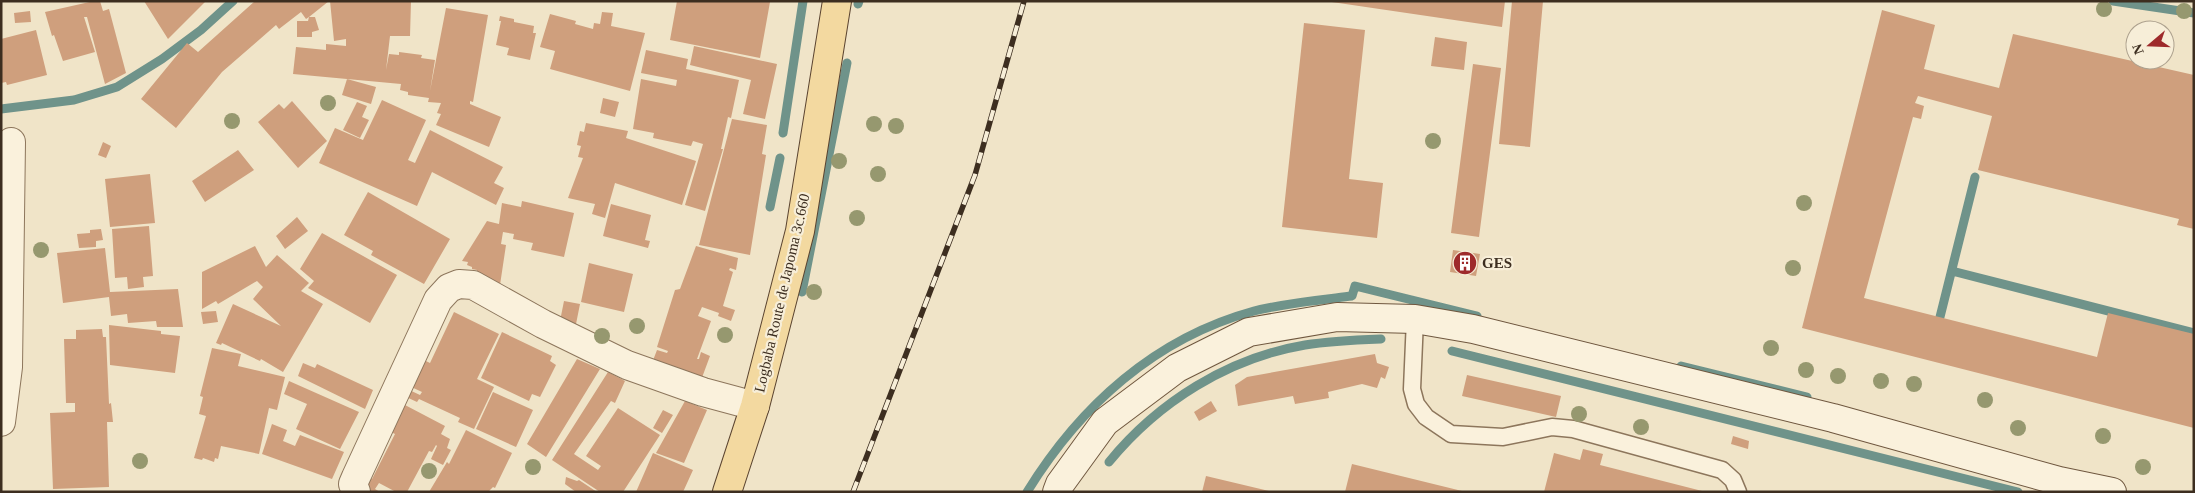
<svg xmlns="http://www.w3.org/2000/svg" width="2195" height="493" viewBox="0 0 2195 493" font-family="'Times New Roman',serif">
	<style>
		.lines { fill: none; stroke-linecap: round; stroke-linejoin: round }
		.stream { stroke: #6f938a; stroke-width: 9 }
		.building { fill: #cf9f7d }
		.lane-casing { stroke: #8d765c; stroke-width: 19 }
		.street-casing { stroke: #8d765c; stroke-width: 30 }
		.secondary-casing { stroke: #6f573f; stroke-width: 30 }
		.primary-casing { stroke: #5b4430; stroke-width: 30 }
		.lane { stroke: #faf1dc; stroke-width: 16 }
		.street { stroke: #faf1dc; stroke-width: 28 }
		.secondary { stroke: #faf1dc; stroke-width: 28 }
		.primary { stroke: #f3d9a0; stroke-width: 28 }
		.rail-casing { stroke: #3d2e20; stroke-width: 5.5 }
		.rail { stroke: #f7eed8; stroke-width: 4; stroke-dasharray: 11; stroke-linecap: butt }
		.tree { fill: #96986f }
		.labels { text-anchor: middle; stroke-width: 4.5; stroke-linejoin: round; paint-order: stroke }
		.poi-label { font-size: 15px; font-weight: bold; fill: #3d2e20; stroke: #f7eed8; text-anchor: start }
		.street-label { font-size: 15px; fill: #3d2e20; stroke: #f7eed8 }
	</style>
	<rect width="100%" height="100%" fill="#f0e4c8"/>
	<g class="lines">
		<path class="stream" d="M2113 1 2194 13
			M858 4 859 1
			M1 109 74 100 117 87 162 59 201 30 233 1
			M783 133 803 1
			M770 207 780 158
			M1952 271 2194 333
			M802 292 847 63
			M1940 317 1975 177
			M1452 351 2018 492
			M1681 366 1807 397
			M1109 462C1158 402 1228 358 1305 345 1330 341 1355 340 1381 339
			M1027 492C1080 406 1155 338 1254 311 1286 303 1319 300 1352 296L1355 286 1477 316"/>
	</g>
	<path class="building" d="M94 1H100L103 11 109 9 126 73 105 84 87 17H84L95 52 63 61 54 35 52 36 45 12Z
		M144 1H206L168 39Z
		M255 1H329L309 17H315L319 30 312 32V37H297V21H308L309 17 306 19 301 12 279 29 276 25 222 72 176 128 141 99 187 43 198 52Z
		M330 1H411L410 36H390L386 70 389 54 399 55V52L422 55 421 58 435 60 430 91 446 8 488 15 473 102 470 101V104L501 117 489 147 436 125 441 114 437 113 441 103 428 102 429 98 408 95V92L400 90 401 84 293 74 296 47 326 50V44L346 46V39L334 41Z
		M677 1 770 2 760 58 670 40Z
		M1325 1H1505L1502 27Z
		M1512 1H1543L1530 147 1499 144Z
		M1882 10 1935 25 1924 69 1999 88 2013 34 2194 75V229L2177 225 2179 219 1978 170 1992 116 1918 96 1915 103 1924 106 1921 119 1913 117 1864 298 2097 357 2108 313 2194 334V428L1802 328Z
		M30 11 31 22 15 23 14 13Z
		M602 12 613 13 611 26 645 33 630 91 550 69 555 51 540 47 550 14 576 21 575 24 593 29 594 23 600 24Z
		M500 16 514 19V22L534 26 533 33H536L530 60 507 55 509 48 496 45 501 21H499Z
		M1304 23 1365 30 1349 179 1383 183 1377 238 1282 227Z
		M36 30 47 75 7 85 6 82 1 83V39Z
		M1435 37 1467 42 1464 70 1431 66Z
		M694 46 777 64 765 119 743 114 751 80 690 65Z
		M646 50 688 59 686 69 739 80 731 118 728 117 721 149H723L705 211 685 205 703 144 693 141 691 146 653 138 654 133 633 129 641 79 676 86 677 80 641 73Z
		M1473 64 1501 68 1479 237 1451 233Z
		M347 79 376 87 371 104 342 95Z
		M603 98 619 102 615 117 600 113Z
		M382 100 426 120 408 160 415 163 430 130 503 167 494 183 504 188 496 205 432 172 417 206 319 163 335 128 363 140Z
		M292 101 327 141 298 168 258 122 279 104 284 109Z
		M357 102 367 106 362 117 369 120 360 138 343 130Z
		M732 119 767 125 762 154 766 155 750 255 699 245Z
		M586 123 628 131 626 138 696 161 682 205 615 183 605 218 592 214 595 204 568 198 583 158 578 157 581 146 577 145 580 131 584 132Z
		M103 142 111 146 106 158 98 155Z
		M238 150 254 170 205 202 192 181Z
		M150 174 155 223 110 227 105 179Z
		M368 192 450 239 424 284 371 255 373 251 344 235Z
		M522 201 574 213 564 257 531 250 533 243 513 239 514 234 503 232 501 244 506 245 500 285 477 273V270L472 269V267L467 265 468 262 462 261 487 221 499 224 502 203 521 207Z
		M611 204 651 215 645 240 650 241 648 248 603 236Z
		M297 217 308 231 285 249 276 236Z
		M149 226 153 276 143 277 144 287 128 289 127 277 115 278 112 229Z
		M101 229 103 240 96 241V247L79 248 77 234 90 233V230Z
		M322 233 397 275 370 323 308 288 314 281 300 269Z
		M255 246 266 267 277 255 309 283 301 291 323 304 283 372 261 359 260 361 222 343 221 345 216 343 233 304 281 326 253 299 263 287 257 281 218 304 216 301 202 309V272Z
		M696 246 738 258 736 270 730 268 729 270 733 272 723 306 735 310 731 321 718 316 719 313 702 307 698 316 711 321 697 359H699L701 352 710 356 700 383 652 363 657 350 667 353 668 351 657 347 675 290 680 289Z
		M105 248 110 292 178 289 183 327H157L156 321 128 323 127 314 111 316 109 297 63 303 57 253Z
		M1453 250 1480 254 1476 276 1450 272Z
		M589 263 633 274 624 312 581 302Z
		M564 301 580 304 576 324 560 321Z
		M216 311 218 322 203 324 201 312Z
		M454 312 499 334 477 379 494 387 474 429 458 422 460 418 419 399 417 402 402 395 405 388 420 395 422 392 405 384 418 357 430 363Z
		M109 325 161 331V334L180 336 175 373 110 365Z
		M102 329 103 337H106L109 404 111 403 113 422H107L109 487 53 489 50 413 75 412V403H66L64 339H76V330Z
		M502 332 552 356 550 361 556 365 540 397 532 394 529 401 481 378Z
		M212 348 241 354 238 366 285 377 277 410 269 408 259 454 221 446 218 459 215 458 214 462 203 458 202 460 194 458 206 416 199 414 203 397 200 396Z
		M1375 354 1377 363 1389 367 1385 379 1381 377 1377 388 1362 384 1328 392 1329 398 1295 404 1293 396 1238 406 1235 385 1247 377Z
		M577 359 600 369 546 457 527 444Z
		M303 363 315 368 317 364 373 390 365 409 298 376Z
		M608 372 625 381 615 403 611 401 574 454 598 470 601 466 586 456 618 408 660 435 623 492H600L552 460Z
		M1467 375 1561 396 1556 417 1462 396Z
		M289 381 359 412 340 449 296 429 307 404 284 394Z
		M493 392 533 410 516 447 476 429Z
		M685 401 707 410 684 463 656 453Z
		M1211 401 1217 411 1199 421 1194 412Z
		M405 405 445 426 441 434 450 439 447 448 451 450 443 465 431 459 437 446 436 445 432 452 429 451 407 492H396L379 483 375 489 380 492H365L368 477 372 479 395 434 391 432Z
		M663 410 673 415 662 433 653 428Z
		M272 424 287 430 283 441 295 446 300 435 344 452 332 479 262 454Z
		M466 430 512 453 495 488 493 487 488 492H429L447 462 449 464Z
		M1733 436 1749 441 1748 449 1731 444Z
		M1583 449 1603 454 1600 465 1706 492H1544L1554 453 1580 460Z
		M653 453 693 470 683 492H636Z
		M1352 464 1462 491V492H1345Z
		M1206 476 1269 491V492H1202Z
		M566 477 577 481 579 480 597 492H576L565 484Z"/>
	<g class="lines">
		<g class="lane-casing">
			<path id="lane" d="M1415 319 1412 389 1416 404 1426 417 1451 434 1503 437 1552 427 1573 429 1722 470 1733 480 1738 492"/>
		</g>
		<g class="street-casing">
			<path id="street" d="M1 422 8 367 11 142
				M356 492 353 484 356 477 438 300 449 288 459 284 473 285 543 324 627 365 703 392 755 406"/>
		</g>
		<g class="secondary-casing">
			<path id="secondary" d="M1057 492 1060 484 1105 422 1177 368 1249 332 1337 317 1415 319 1473 329 1833 418 2059 481 2112 492"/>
		</g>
		<g class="primary-casing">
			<path id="primary" d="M727 492 755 406 800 231 837 1"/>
		</g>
		<use href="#lane" class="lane"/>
		<use href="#street" class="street"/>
		<use href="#secondary" class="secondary"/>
		<use href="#primary" class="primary"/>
		<g class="rail-casing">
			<path id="rail" d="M853 492 975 175 1024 1"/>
		</g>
		<use href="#rail" class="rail"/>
	</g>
	<g class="tree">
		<circle cx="2104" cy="9" r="8"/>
		<circle cx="2184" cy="11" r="8"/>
		<circle cx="328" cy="103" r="8"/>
		<circle cx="232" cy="121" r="8"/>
		<circle cx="874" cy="124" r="8"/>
		<circle cx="896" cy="126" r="8"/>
		<circle cx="1433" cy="141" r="8"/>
		<circle cx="839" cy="161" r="8"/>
		<circle cx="878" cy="174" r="8"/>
		<circle cx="1804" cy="203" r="8"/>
		<circle cx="857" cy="218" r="8"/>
		<circle cx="41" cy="250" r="8"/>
		<circle cx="1793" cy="268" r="8"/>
		<circle cx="814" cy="292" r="8"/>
		<circle cx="637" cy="326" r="8"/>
		<circle cx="725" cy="335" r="8"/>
		<circle cx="602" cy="336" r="8"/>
		<circle cx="1771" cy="348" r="8"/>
		<circle cx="1806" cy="370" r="8"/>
		<circle cx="1838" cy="376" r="8"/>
		<circle cx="1881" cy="381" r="8"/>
		<circle cx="1914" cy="384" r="8"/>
		<circle cx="1985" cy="400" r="8"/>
		<circle cx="1579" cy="414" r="8"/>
		<circle cx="1641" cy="427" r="8"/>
		<circle cx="2018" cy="428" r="8"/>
		<circle cx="2103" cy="436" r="8"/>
		<circle cx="140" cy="461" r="8"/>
		<circle cx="533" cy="467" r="8"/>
		<circle cx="2143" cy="467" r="8"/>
		<circle cx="429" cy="471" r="8"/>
	</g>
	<defs>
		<g id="building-disc" transform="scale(1.25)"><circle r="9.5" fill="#9e2a2b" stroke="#f7eed8"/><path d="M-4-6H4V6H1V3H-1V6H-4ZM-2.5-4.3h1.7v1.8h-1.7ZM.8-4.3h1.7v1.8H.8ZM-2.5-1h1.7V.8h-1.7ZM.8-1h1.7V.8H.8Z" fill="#fff"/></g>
	</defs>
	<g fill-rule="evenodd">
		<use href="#building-disc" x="1465" y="263"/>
	</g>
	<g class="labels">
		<g class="poi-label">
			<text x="1482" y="268">GES</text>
		</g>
		<g class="street-label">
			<text transform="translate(782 293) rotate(-77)" y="5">Logbaba Route de Japoma 3c.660</text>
		</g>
	</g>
	<rect width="2195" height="493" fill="none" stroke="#3d2e20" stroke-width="5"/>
	<g transform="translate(2150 45) rotate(251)"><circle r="24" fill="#f7eed8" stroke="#ada18e"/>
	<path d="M0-4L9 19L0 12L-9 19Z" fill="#9e2a2b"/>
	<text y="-8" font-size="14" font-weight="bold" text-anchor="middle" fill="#3d2e20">N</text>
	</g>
</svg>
